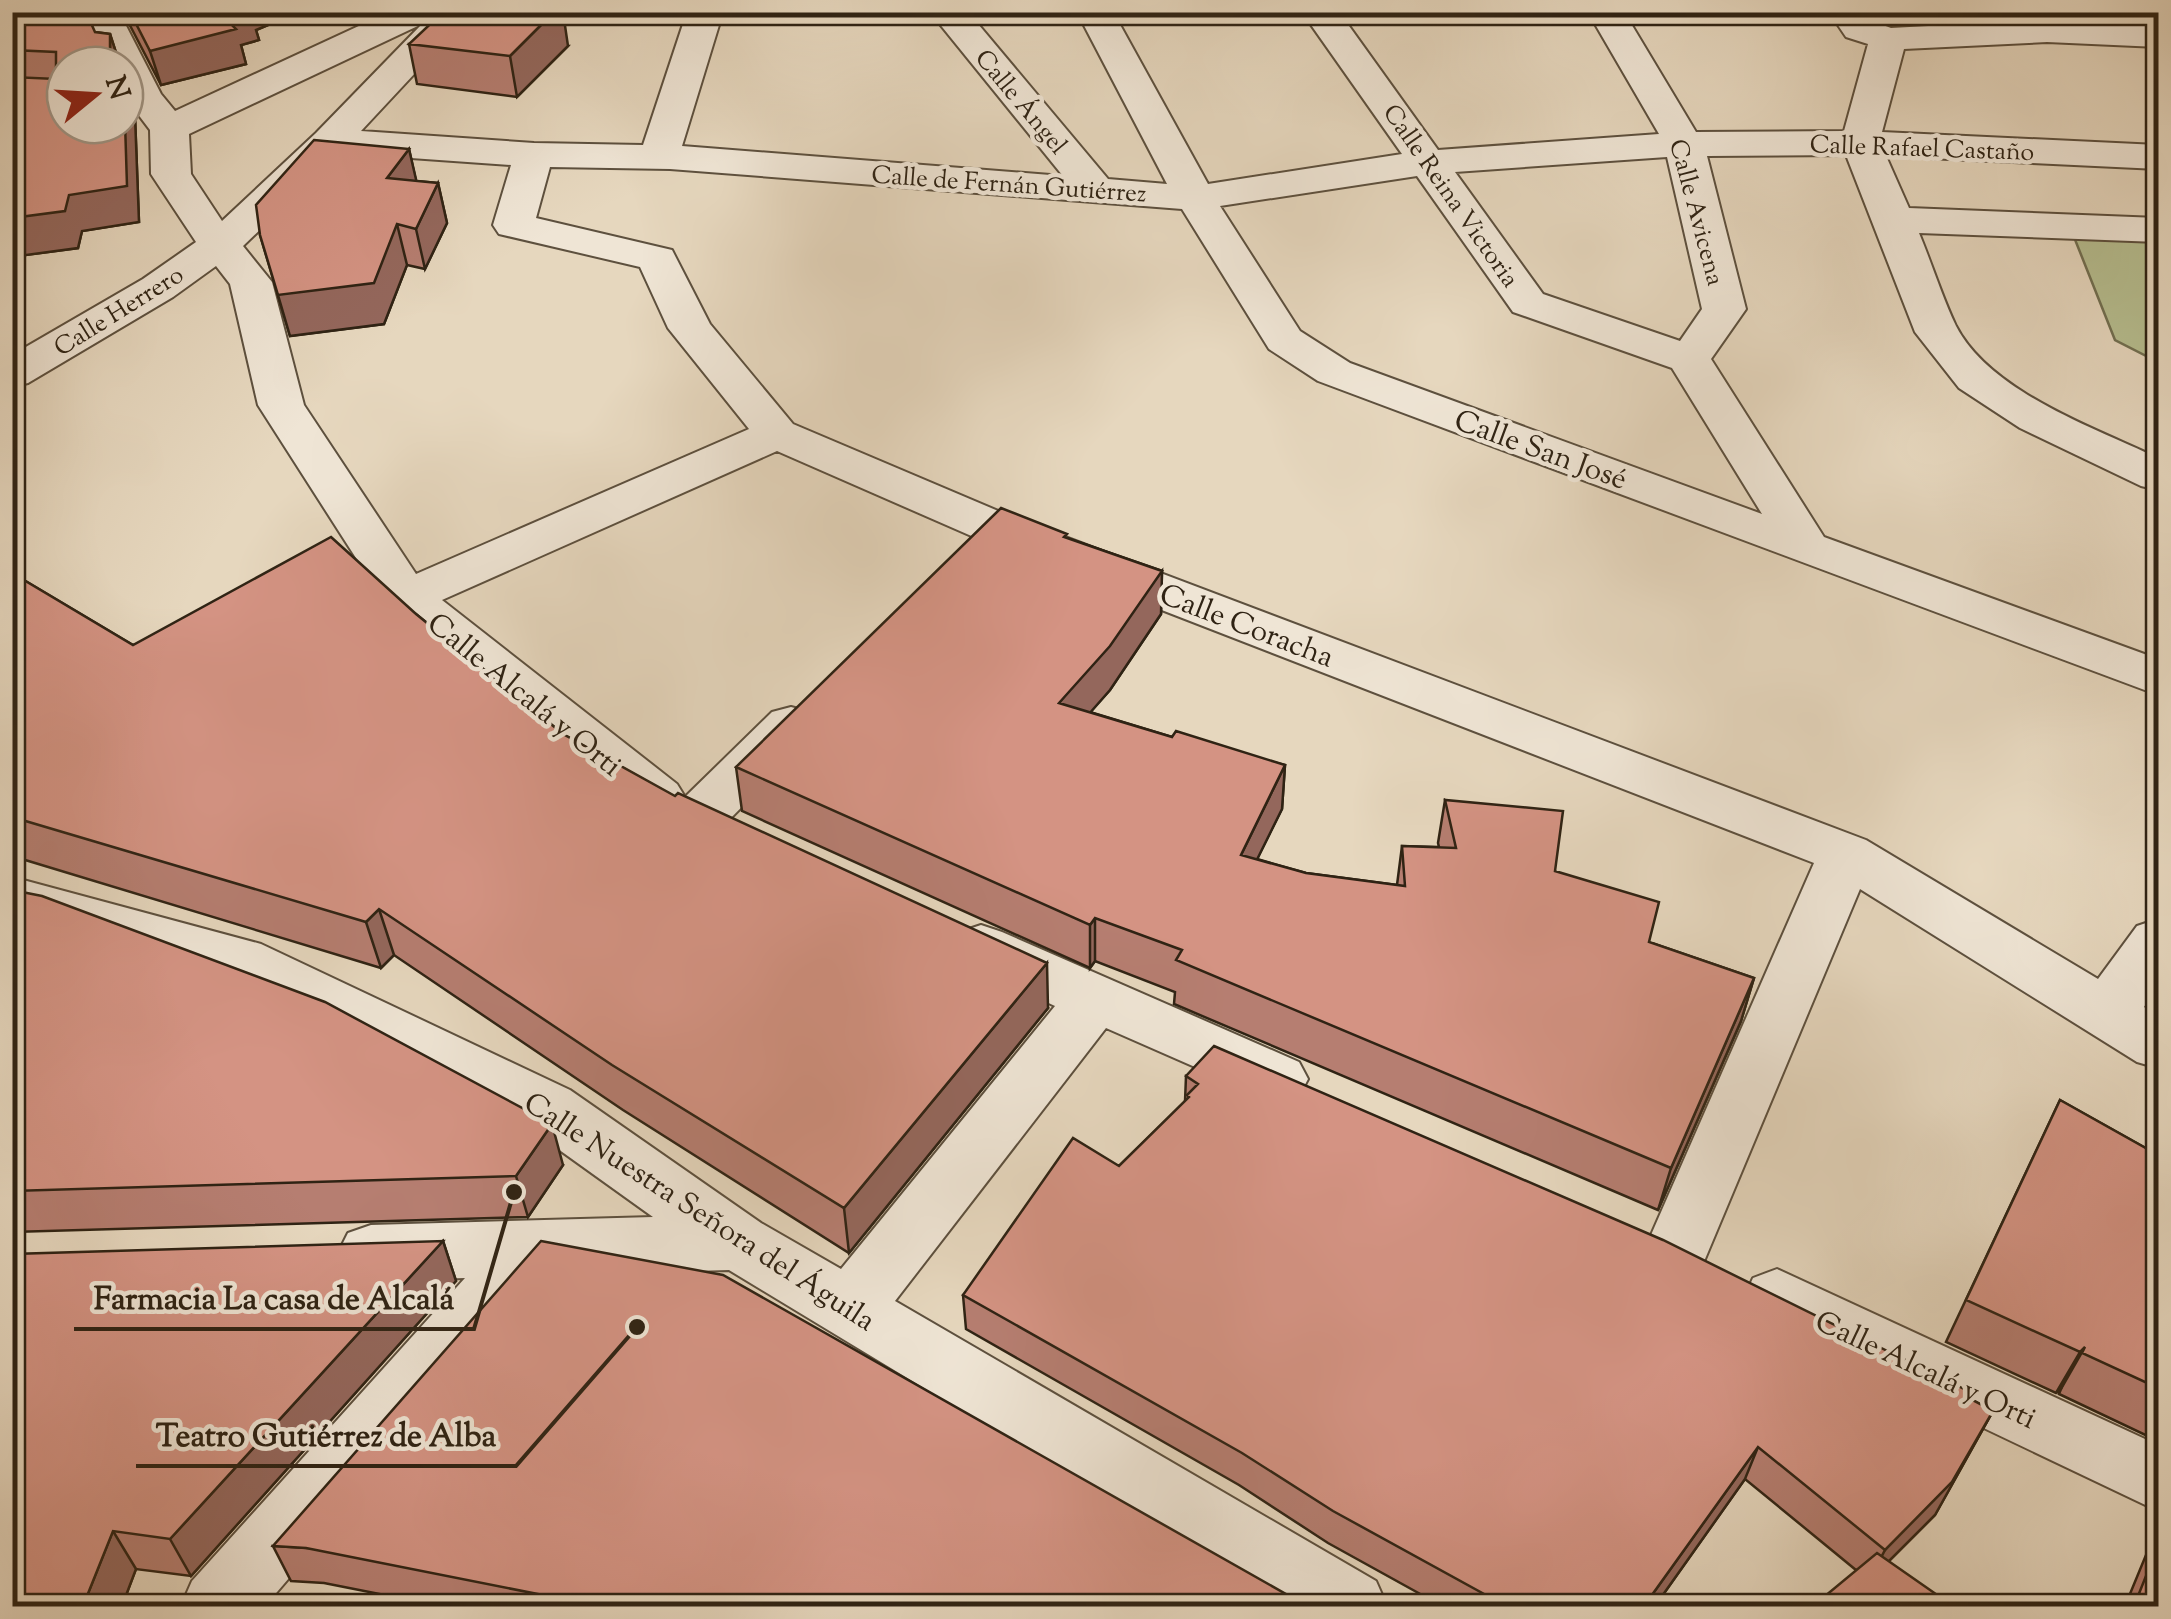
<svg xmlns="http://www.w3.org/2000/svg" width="2171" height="1619" viewBox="0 0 2171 1619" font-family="'Sorts Mill Goudy',serif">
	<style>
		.green { fill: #b6be90; stroke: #727052; stroke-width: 2.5 }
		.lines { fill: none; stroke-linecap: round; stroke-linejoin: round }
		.minor-casing { stroke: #5d503e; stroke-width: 4 }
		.minor { fill: #efe5d5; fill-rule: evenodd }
		.wall { fill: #b67e71; stroke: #2f2314; stroke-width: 2.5 }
		.shaded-wall { fill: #94675c; stroke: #2f2314; stroke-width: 2.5 }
		.building { fill: #d49383; stroke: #2f2314; stroke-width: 2.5 }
		.labels { text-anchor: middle; stroke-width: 9; stroke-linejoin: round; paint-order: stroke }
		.far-street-label { font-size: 25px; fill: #2f2314; stroke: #efe5d5 }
		.street-label { font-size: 30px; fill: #2f2314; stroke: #efe5d5 }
		.leader { fill: none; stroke: #2f2314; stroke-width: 4 }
		.callout-dot { fill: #2f2314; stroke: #efe5d5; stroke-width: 4 }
		.callout-label { font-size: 32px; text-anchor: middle; font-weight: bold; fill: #2f2314; stroke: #efe5d5; stroke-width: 9; stroke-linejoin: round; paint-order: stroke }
	</style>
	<rect width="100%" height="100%" fill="#e6d7be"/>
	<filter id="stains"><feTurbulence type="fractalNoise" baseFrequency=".002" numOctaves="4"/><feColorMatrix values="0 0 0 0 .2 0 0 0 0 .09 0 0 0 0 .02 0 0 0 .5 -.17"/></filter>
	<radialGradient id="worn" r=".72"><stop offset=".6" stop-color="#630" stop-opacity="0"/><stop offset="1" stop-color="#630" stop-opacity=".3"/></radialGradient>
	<path class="green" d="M2072 232 2158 235V362L2115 340Z"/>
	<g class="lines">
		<g class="minor-casing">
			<path id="minor" d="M83 12H119L161 94 175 111 389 12H472L361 131 534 143 643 145 687 12H723L682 146 1063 176 930 12H968L1108 179 1167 184 1077 12H1113L1208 184 1402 154 1302 12H1339L1438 150 1659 134 1588 12H1624L1696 132 1844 131 1868 44 1846 37 1829 12H1866L1872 21 1891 28 2021 21 2014 12H2051L2058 21 2158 25V47L2047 42 1904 49 1882 132 2158 145V169L1886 156 1909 208 2158 218V242L1919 233C1932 264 1942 297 1956 326 1990 392 2095 428 2158 458V490L2141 486 2020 428 1959 388 1915 332 1846 155 1707 156 1746 309 1711 359 1824 537 2158 659V695L1318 381 1269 349 1182 209 670 169 550 167 536 218 672 250 710 324 793 424 1010 516 1866 840 2098 979 2137 926 2158 919V985L2144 1007 2158 1016V1068L2137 1062 1860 889 1700 1271 1677 1279 1654 1271 1644 1251 1814 863 976 538 777 451 442 600 677 784 685 797 772 712 791 707 810 712 817 725 810 738 718 831 698 837 678 831 670 817 673 813 658 817 639 812 388 608 258 405 230 284 216 266 173 297 28 383 12 387V355L143 279 196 242 151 174 150 130 125 97V65H109ZM422 24 316 133 222 221 191 174 189 134ZM340 153 511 165 493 225 499 234 640 267 668 328 749 429 416 574 304 405 272 282 243 246ZM1667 157 1702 309 1680 341 1543 294 1455 172ZM1417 176 1513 312 1672 368 1762 514 1350 363 1300 331 1220 206Z
				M12 877 261 944 570 1090 761 1223 841 1269 1055 1006 960 962 952 947 960 932 981 925 1002 932 1299 1062 1308 1079 1299 1096 1277 1103 1106 1028 895 1301 1376 1581 1387 1606H1284L729 1270 549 1275 265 1606H181L192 1581 465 1278 371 1281 348 1273 338 1253 348 1233 371 1225 653 1217 526 1126 223 977 12 919Z
				M1777 1269 2158 1445V1511L1753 1318 1744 1298 1753 1278Z"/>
		</g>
		<use href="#minor" class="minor"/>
	</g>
	<path class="wall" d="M12 12 95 32 110 34 120 65H65L135 116 139 222 82 231 78 248 18 256 15 270H12Z
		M123 12H278L280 20 256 30 259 40 241 45 246 64 161 85Z
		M409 44 568 46 517 97 417 84Z
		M409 149 416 181 438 183 447 223 425 269 407 265 384 324 290 336 260 235Z
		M1067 538 1162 571 1161 614 1110 690 1090 712 1172 737 1285 765 1282 809 1257 859 1306 873 1397 885 1402 846 1439 847 1438 843 1445 800 1555 871 1649 942 1754 978 1741 1021 1658 1210 1174 1004 1175 992 1095 961 1090 968 742 811 736 767Z
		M12 573 133 645 416 614 563 734 1048 1008 849 1253 623 1110 394 955 381 968 12 856Z
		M12 890 563 1165 528 1217 12 1232Z
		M1186 1076 1965 1396 1993 1411 1935 1515 1889 1561 1856 1570 1745 1479 1655 1606H1442L1328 1543 1239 1485 966 1329 963 1295 1119 1166 1185 1102Z
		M2060 1100 2158 1155V1441L2059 1394 2061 1389 2056 1393 1946 1342Z
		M443 1241 456 1281 191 1576 136 1569 122 1606H12Z
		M2158 1530V1606H2125L2153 1538Z
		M273 1546 1307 1606H440L324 1583 291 1581Z"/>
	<path class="shaded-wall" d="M223 12H278L280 20 256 30 259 40 241 45 246 64 161 85 150 51Z
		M554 12H563L568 46 517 97 510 56Z
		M110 34 120 65H111L110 62Z
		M125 85 135 116 139 222 82 231 78 248 18 256 15 270H12V218L125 122Z
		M409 149 418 188 387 178Z
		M438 183 447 223 425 269 416 229Z
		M397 224 407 265 384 324 290 336 278 295Z
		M1162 571 1161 614 1110 690 1060 747 1059 703Z
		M1285 765 1282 809 1238 898 1241 855Z
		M379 909 394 955 381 968 366 922Z
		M1095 918V961L1090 968V925Z
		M1047 963 1048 1008 849 1253 844 1208Z
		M1754 978 1741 1021 1658 1210 1671 1168Z
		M552 1124 563 1165 528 1217 516 1176Z
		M443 1241 456 1281 191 1576 170 1539Z
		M2085 1347 2061 1389 2056 1393 2080 1352Z
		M1993 1411 1935 1515 1869 1581 1885 1550Z
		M1758 1447 1745 1479 1655 1606H1644Z
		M113 1531 136 1569 122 1606H83Z"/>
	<path class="building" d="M12 12H86L95 32 110 34V62L112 65H65V125H125V122L127 186 69 195 65 211 12 218V77L56 79V52L12 50Z
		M130 12H223L220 13 236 29 150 51Z
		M443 12H554L510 56 409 44Z
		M314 140 409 149 387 178 438 183 416 229 397 224 374 283 278 295 260 235 256 205Z
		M1001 508 1067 534 1064 537 1162 571 1110 646 1059 703 1172 737 1176 731 1285 765 1241 855 1306 873 1405 886 1402 846 1456 848 1445 800 1563 811 1555 871 1659 902 1649 942 1754 978 1671 1168 1176 960 1182 950 1095 918 1090 925 736 767Z
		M331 537 416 614 563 734 675 796 678 793 1047 963 844 1208 612 1065 379 909 366 922 12 817V573L133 645Z
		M12 890 42 896 325 1002 552 1124 516 1176 12 1191Z
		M1214 1046 1663 1240 1968 1391 1965 1396 1993 1411 1952 1482 1885 1550 1758 1447 1644 1606H1506L1333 1511 1242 1453 963 1295 1073 1138 1119 1166 1189 1097 1187 1095 1198 1084 1186 1076Z
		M2060 1100 2158 1155V1388L2082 1353 2085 1347 2080 1352 1966 1300Z
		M443 1241 170 1539 113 1531 83 1606H12V1254Z
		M541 1241 723 1275 1307 1606H598L306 1548 273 1546Z
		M2158 1546V1606H2134Z
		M1877 1553 1953 1606H1813Z"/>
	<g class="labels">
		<g class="far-street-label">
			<text transform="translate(1022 101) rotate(50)" y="9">Calle Ángel</text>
			<text transform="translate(1922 147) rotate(2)" y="9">Calle Rafael Castaño</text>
			<text transform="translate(1009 183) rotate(4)" y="9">Calle de Fernán Gutiérrez</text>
			<text transform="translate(1452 195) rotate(55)" y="9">Calle Reina Victoria</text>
			<text transform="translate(1698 212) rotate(75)" y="9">Calle Avicena</text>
			<text transform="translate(118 310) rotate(-32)" y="9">Calle Herrero</text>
		</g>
		<g class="street-label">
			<text transform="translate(1541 449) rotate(20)" y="10">Calle San José</text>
			<text transform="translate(1247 625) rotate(21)" y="10">Calle Coracha</text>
			<text transform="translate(525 694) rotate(39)" y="10">Calle Alcalá y Orti</text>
			<text transform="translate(700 1211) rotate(33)" y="10">Calle Nuestra Señora del Águila</text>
			<text transform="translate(1926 1369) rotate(25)" y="10">Calle Alcalá y Orti</text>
		</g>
	</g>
	<path class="leader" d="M514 1192L474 1329H74M637 1327L516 1466H136"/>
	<g class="callout-dot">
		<circle cx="514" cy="1192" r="10"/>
		<circle cx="637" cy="1327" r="10"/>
	</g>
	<g class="callout-label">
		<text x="274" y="1309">Farmacia La casa de Alcalá</text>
		<text x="326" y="1446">Teatro Gutiérrez de Alba</text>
	</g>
	<rect width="2171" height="1619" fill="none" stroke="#e6d7be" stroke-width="50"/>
	<rect x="15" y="15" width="2141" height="1589" fill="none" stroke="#2f2314" stroke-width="5"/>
	<rect x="25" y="25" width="2121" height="1569" fill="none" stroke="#2f2314" stroke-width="2.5"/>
	<g transform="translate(95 95) rotate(72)"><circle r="48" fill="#efe5d5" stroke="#a29788" stroke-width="2.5"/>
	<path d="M0-8L18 38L0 25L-18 38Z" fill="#8f2418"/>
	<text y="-15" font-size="28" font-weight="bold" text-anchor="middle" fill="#2f2314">N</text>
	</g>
	<rect width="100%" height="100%" filter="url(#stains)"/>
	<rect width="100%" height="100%" fill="url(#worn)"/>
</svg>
